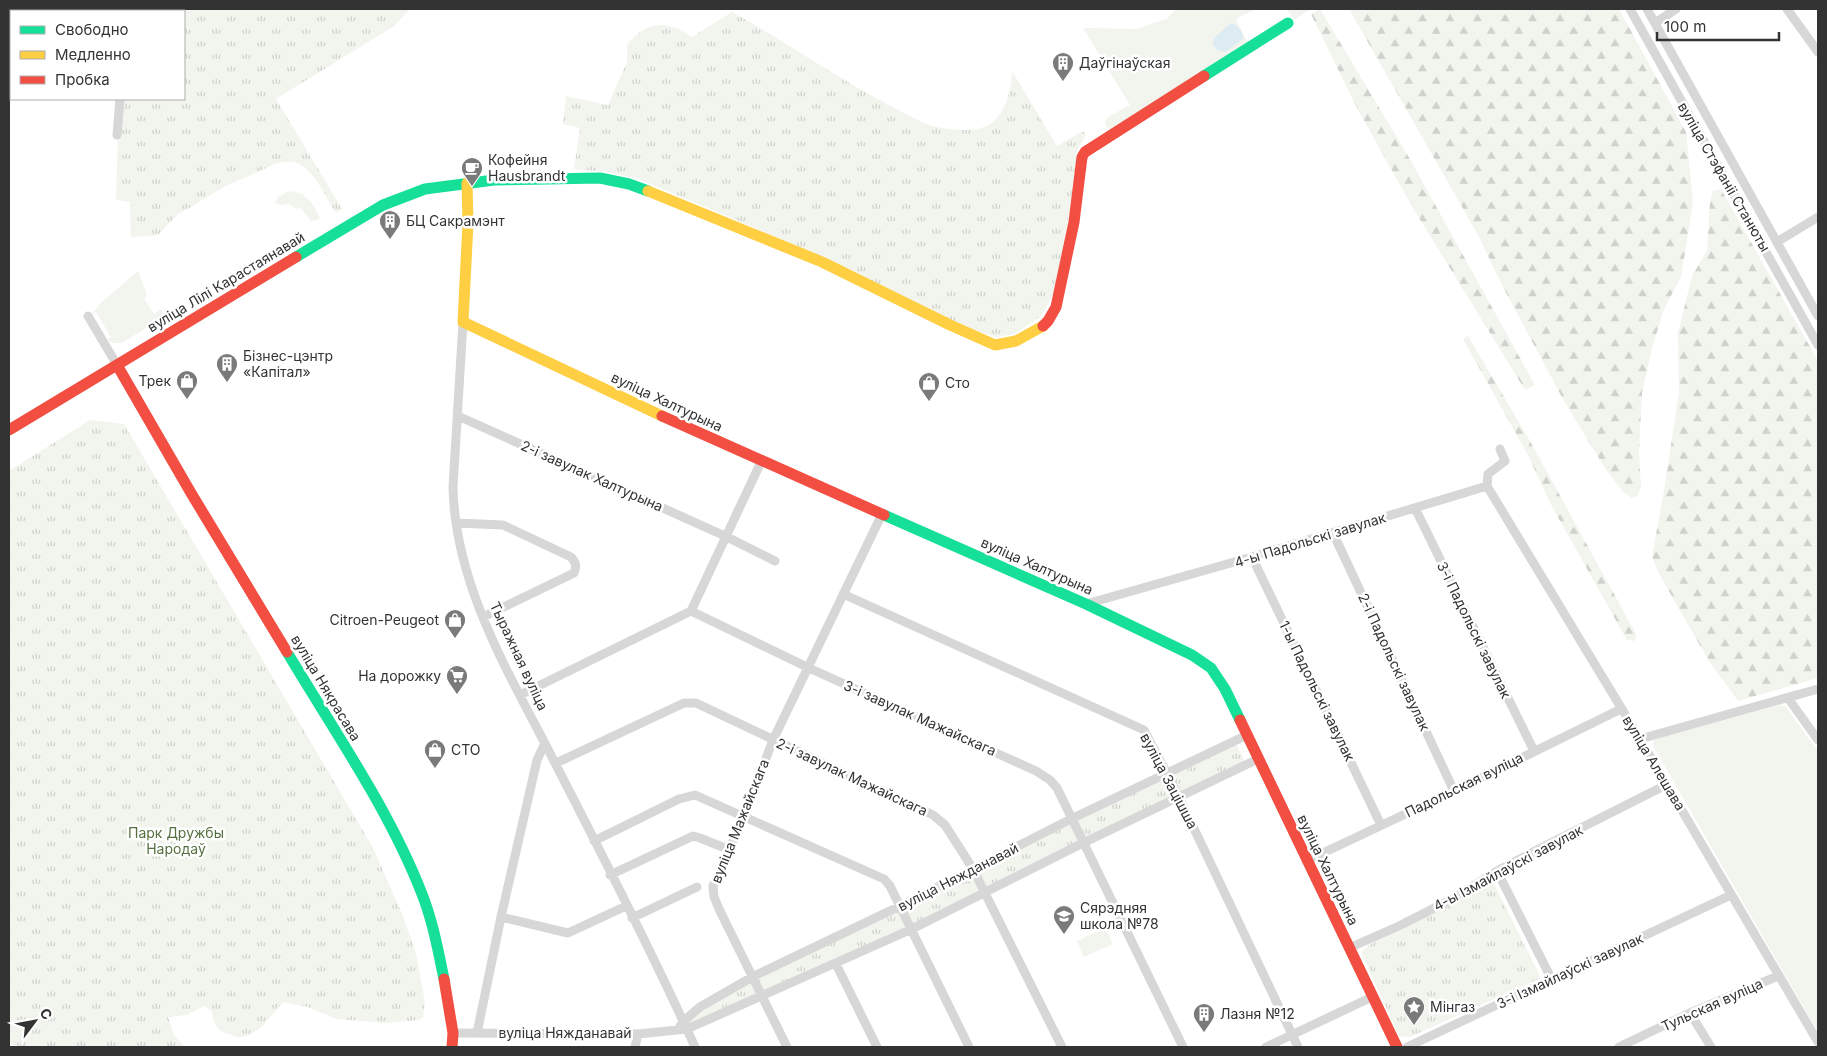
<svg xmlns="http://www.w3.org/2000/svg" width="1827" height="1056" viewBox="0 0 1827 1056" font-family="Inter,sans-serif">
	<style>
		.grass { fill: #f1f5ed }
		.forest { fill: url(#forest-firs) }
		.park { fill: url(#park-tufts) }
		.water { fill: #ddebf3 }
		.lines { fill: none; stroke-linecap: round; stroke-linejoin: round }
		.street { stroke: #d7d7d7; stroke-width: 9 }
		.fast { stroke: #16e098; stroke-width: 11 }
		.slow { stroke: #ffcf43; stroke-width: 11 }
		.jam { stroke: #f24e42; stroke-width: 11 }
		.labels { text-anchor: middle; stroke-width: 5; stroke-linejoin: round; paint-order: stroke }
		.poi-label { font-size: 14px; fill: #333; stroke: #fff; text-anchor: start }
		.street-label { font-size: 14px; fill: #333; stroke: #fff }
		.park-label { font-size: 14px; fill: #56703f; stroke: #fff }
	</style>
	<defs>
		<pattern id="forest-firs" width="22" height="20" patternUnits="userSpaceOnUse" patternTransform="scale(1.25)"><rect width="22" height="20" fill="#f1f5ed"/><path d="M5 1l3.5 6h-7zM16 11l3.5 6h-7z" fill="#cfd2cc"/></pattern>
		<pattern id="park-tufts" width="24" height="20" patternUnits="userSpaceOnUse" patternTransform="scale(1.25)"><rect width="24" height="20" fill="#f1f5ed"/><path d="M3 7l-1-3M5 7V3M7 7l1-3M15 17l-1-3M17 17v-4M19 17l1-3" fill="none" stroke="#cfd2cc"/></pattern>
	</defs>
	<rect width="100%" height="100%" fill="#fff"/>
	<path class="grass" d="M1177 9H1256L1236 19 1249 46 1113 128 1109 129 1106 126 1105 122 1108 117 1130 105 1083 28 1136 29 1166 19Z
		M1287 9H1311L1294 20Z
		M290 191C307 193 314 204 320 219L311 221 300 207 297 209 288 204 280 205 275 203 279 196Z
		M138 271 147 295 144 298 154 314 161 309 165 316 122 343H113L107 340 111 337 96 312 91 315 101 303Z
		M1779 705 1785 706 1818 751V1032L1653 746V742L1655 739Z
		M1105 928 1113 944 1084 957 1077 941Z"/>
	<path class="forest" d="M1320 9 1407 154 1535 385 1525 390 1413 208 1357 108 1311 14Z
		M1349 9H1619L1686 132 1693 202 1681 277 1664 309 1652 348 1642 393 1639 452 1641 487 1638 495 1632 498 1624 493 1605 468 1564 401 1502 285 1478 235Z
		M1721 189 1818 361V678L1738 701 1709 661 1658 572 1652 556 1664 491 1679 392 1678 333 1692 276 1707 251 1710 202 1713 191Z
		M1468 336 1530 441 1636 634 1635 641 1627 640 1550 503 1528 455 1463 339Z"/>
	<path class="park" d="M106 9H410L394 26 276 99 342 209 336 213C327 199 313 168 297 163 290 160 284 162 277 163L224 187 177 215 158 235 131 237 130 202 116 200 118 135 121 99H184V11H107Z
		M732 12C785 41 834 76 887 104 901 111 916 121 932 126 945 129 968 132 981 128 1005 121 1011 92 1012 71L1057 146 1081 132H1084L1086 135 1077 150 1070 208 1062 252 1054 293 1047 306 1040 317 1014 334 997 337 970 329 788 242 639 179 607 172 574 169 580 128 563 124 566 96 608 105 627 62V45C648 20 666 20 692 37Z
		M90 420 124 424 373 848 403 916 416 953 425 1003 423 1017 419 1020 387 1023 336 1019 308 1007 283 1002C272 1014 257 1039 237 1037 234 1036 229 1034 226 1033 216 1030 213 1022 212 1012L204 1006 187 1015 168 1017 174 1035 185 1047H24L9 1044V471Z
		M1235 741 1246 765 1011 879 691 1028 686 1019 700 1007Z
		M1492 880 1541 978 1410 1037 1399 1036 1361 952 1372 943 1402 930Z"/>
	<path class="water" d="M1231 23C1238 25 1243 32 1243 39L1225 52 1217 50 1213 45 1214 38Z"/>
	<g class="lines">
		<path class="street" d="M90 9 91 11
			M1630 9 1818 345
			M1647 9 1818 316
			M1787 9 1818 52
			M1655 23 1676 9
			M9 69 11 67
			M117 135 120 99
			M1777 242 1818 217
			M88 316 117 365
			M463 322 453 487C455 588 512 678 556 765 604 858 652 952 695 1047
			M458 416 725 536 775 561
			M1500 449 1505 461 1488 474 1487 486 1640 739 1818 1042
			M1415 508 1534 751
			M456 523 503 525 571 557C576 563 577 566 574 573L483 617
			M1333 533 1454 791
			M1252 557 1381 825
			M843 594 1144 730 1179 797 1298 1047
			M1086 604 1252 557 1487 486
			M691 611 809 668 1036 771 1050 780 1057 788 1183 1047
			M691 611 761 462
			M520 695 691 611
			M1788 698 1818 740
			M1640 739 1818 689
			M556 763 684 703H696L933 815 945 825 973 869 1062 1047
			M594 841 679 799 695 795 884 879 890 886 969 1047
			M1306 861 1454 791 1621 709
			M1497 871 1552 980
			M610 875 693 836 700 838 730 850
			M501 917 568 933 626 906
			M632 918 697 887
			M1349 948 1399 926 1450 900 1497 871 1535 851 1666 785
			M836 964 877 1047
			M1690 1013 1711 1047
			M680 1026 686 1019 700 1007 754 976 900 906 1071 819 1247 735
			M453 1033 638 1034 687 1029 912 929 1083 843 1258 759
			M477 1033 501 917 537 760 545 743
			M635 1047 638 1034
			M787 1047 720 911 714 897 713 886 744 816 773 740 882 514
			M1266 1047 1372 997
			M1407 1047 1731 895
			M1619 1047 1690 1013 1778 976"/>
		<path class="fast" d="M1204 76 1288 23
			M296 257 383 205 425 189 494 180 600 178 629 184 648 191
			M884 515 1086 604 1192 655 1211 668 1225 689 1240 720
			M287 652C334 731 389 809 422 894 433 922 438 950 444 979"/>
		<path class="slow" d="M467 183 468 223 463 322 662 416
			M648 191 822 262 950 325 995 345 1016 341 1043 326"/>
		<path class="jam" d="M1043 326 1048 321 1056 307 1074 222 1082 157 1085 152 1204 76
			M117 365 191 493 287 652
			M662 416 884 515
			M9 430 296 257
			M1240 720 1397 1047
			M444 979 453 1033 452 1047"/>
	</g>
	<defs>
		<g id="building-pin" transform="scale(1.125)"><path d="M0 17L-7.5 6A9.5 9.5 0 1 1 7.5 6Z" fill="#7a7a7a" stroke="#fff"/><path d="M-4-6H4V6H1V3H-1V6H-4ZM-2.5-4.3h1.7v1.8h-1.7ZM.8-4.3h1.7v1.8H.8ZM-2.5-1h1.7V.8h-1.7ZM.8-1h1.7V.8H.8Z" fill="#fff"/></g>
		<g id="cafe-pin" transform="scale(1.125)"><path d="M0 17L-7.5 6A9.5 9.5 0 1 1 7.5 6Z" fill="#7a7a7a" stroke="#fff"/><path d="M-5.5-4.5H6V0H3Q3 3.5 0 3.5H-2.5Q-5.5 3.5-5.5 0ZM3-3.2v2h1.7v-2ZM-6 4.5H4V6H-6Z" fill="#fff"/></g>
		<g id="shop-pin" transform="scale(1.125)"><path d="M0 17L-7.5 6A9.5 9.5 0 1 1 7.5 6Z" fill="#7a7a7a" stroke="#fff"/><path d="M-5-2.5h2.3a2.7 3.5 0 0 1 5.4 0H5L5.5 6h-11ZM-1.5-2.5h3a1.5 2.3 0 0 0-3 0Z" fill="#fff"/></g>
		<g id="supermarket-pin" transform="scale(1.125)"><path d="M0 17L-7.5 6A9.5 9.5 0 1 1 7.5 6Z" fill="#7a7a7a" stroke="#fff"/><path d="M-6-5.5h2.5l.6 2H6L4.5 2H-2.5L-4.4-4H-6ZM-1.5 3.2a1.3 1.3 0 1 0 .1 0ZM3 3.2a1.3 1.3 0 1 0 .1 0Z" fill="#fff"/></g>
		<g id="school-pin" transform="scale(1.125)"><path d="M0 17L-7.5 6A9.5 9.5 0 1 1 7.5 6Z" fill="#7a7a7a" stroke="#fff"/><path d="M0-5L7-2L0 1L-7-2ZM-4 1L0 2.5L4 1V4Q0 6-4 4Z" fill="#fff"/></g>
		<g id="sight-pin" transform="scale(1.125)"><path d="M0 17L-7.5 6A9.5 9.5 0 1 1 7.5 6Z" fill="#7a7a7a" stroke="#fff"/><path d="M0-6L1.8-2.2L6-1.7L2.9 1.2L3.7 5.4L0 3.3L-3.7 5.4L-2.9 1.2L-6-1.7L-1.8-2.2Z" fill="#fff"/></g>
	</defs>
	<g fill-rule="evenodd">
		<use href="#building-pin" x="1063" y="63"/>
		<use href="#cafe-pin" x="472" y="168"/>
		<use href="#building-pin" x="390" y="221"/>
		<use href="#building-pin" x="227" y="364"/>
		<use href="#shop-pin" x="187" y="381"/>
		<use href="#shop-pin" x="929" y="383"/>
		<use href="#shop-pin" x="455" y="620"/>
		<use href="#supermarket-pin" x="457" y="676"/>
		<use href="#shop-pin" x="435" y="750"/>
		<use href="#school-pin" x="1064" y="916"/>
		<use href="#sight-pin" x="1414" y="1007"/>
		<use href="#building-pin" x="1204" y="1014"/>
	</g>
	<g class="labels">
		<g class="poi-label">
			<text x="1079" y="68">Даўгінаўская</text>
			<text x="488" y="165">Кофейня<tspan x="488" dy="16">Hausbrandt</tspan></text>
			<text x="406" y="226">БЦ Сакрамэнт</text>
			<text x="243" y="361">Бізнес-цэнтр<tspan x="243" dy="16">«Капітал»</tspan></text>
			<text x="171" y="386" text-anchor="end">Трек</text>
			<text x="945" y="388">Сто</text>
			<text x="439" y="625" text-anchor="end">Citroen-Peugeot</text>
			<text x="441" y="681" text-anchor="end">На дорожку</text>
			<text x="451" y="755">СТО</text>
			<text x="1080" y="913">Сярэдняя<tspan x="1080" dy="16">школа №78</tspan></text>
			<text x="1430" y="1012">Мінгаз</text>
			<text x="1220" y="1019">Лазня №12</text>
		</g>
		<g class="street-label">
			<text transform="translate(1724 177) rotate(60)" y="5">вуліца Стэфаніі Станюты</text>
			<text transform="translate(226 282) rotate(-31)" y="5">вуліца Лілі Карастаянавай</text>
			<text transform="translate(667 402) rotate(25)" y="5">вуліца Халтурына</text>
			<text transform="translate(592 476) rotate(24)" y="5">2-і завулак Халтурына</text>
			<text transform="translate(1310 540) rotate(-17)" y="5">4-ы Падольскі завулак</text>
			<text transform="translate(1037 566) rotate(24)" y="5">вуліца Халтурына</text>
			<text transform="translate(1474 630) rotate(64)" y="5">3-і Падольскі завулак</text>
			<text transform="translate(519 656) rotate(65)" y="5">Тыражная вуліца</text>
			<text transform="translate(1394 662) rotate(65)" y="5">2-і Падольскі завулак</text>
			<text transform="translate(326 688) rotate(59)" y="5">вуліца Някрасава</text>
			<text transform="translate(1317 691) rotate(64)" y="5">1-ы Падольскі завулак</text>
			<text transform="translate(920 718) rotate(24)" y="5">3-і завулак Мажайскага</text>
			<text transform="translate(1654 763) rotate(59)" y="5">вуліца Алешава</text>
			<text transform="translate(852 777) rotate(25)" y="5">2-і завулак Мажайскага</text>
			<text transform="translate(1169 781) rotate(62)" y="5">вуліца Зацішша</text>
			<text transform="translate(1464 785) rotate(-26)" y="5">Падольская вуліца</text>
			<text transform="translate(740 821) rotate(-68)" y="5">вуліца Мажайскага</text>
			<text transform="translate(1508 868) rotate(-28)" y="5">4-ы Ізмайлаўскі завулак</text>
			<text transform="translate(1328 870) rotate(64)" y="5">вуліца Халтурына</text>
			<text transform="translate(958 877) rotate(-27)" y="5">вуліца Няжданавай</text>
			<text transform="translate(1570 971) rotate(-25)" y="5">3-і Ізмайлаўскі завулак</text>
			<text transform="translate(1712 1005) rotate(-24)" y="5">Тульская вуліца</text>
			<text x="565" y="1038">вуліца Няжданавай</text>
		</g>
		<g class="park-label">
			<text x="176" y="838">Парк Дружбы<tspan x="176" dy="16">Народаў</tspan></text>
		</g>
	</g>
	<rect width="1827" height="1056" fill="none" stroke="#333333" stroke-width="20"/>
	<rect x="10" y="10" width="175" height="90" fill="#ffffff" stroke="#adadad"/>
	<rect x="20" y="26" width="25" height="8" fill="#16e098" stroke="#adadad"/>
	<text x="55" y="35" font-size="15" fill="#333333">Свободно</text>
	<rect x="20" y="51" width="25" height="8" fill="#ffcf43" stroke="#adadad"/>
	<text x="55" y="60" font-size="15" fill="#333333">Медленно</text>
	<rect x="20" y="76" width="25" height="8" fill="#f24e42" stroke="#adadad"/>
	<text x="55" y="85" font-size="15" fill="#333333">Пробка</text>
	<g transform="translate(35 1021) rotate(58)" stroke="#ffffff" stroke-width="4" paint-order="stroke">
	<path d="M0-4L9 19L0 12L-9 19Z" fill="#333333"/>
	<text y="-8" font-size="14" font-weight="bold" text-anchor="middle" fill="#333333">С</text>
	</g>
	<path d="M1657 32v8h122v-8" fill="none" stroke="#333333" stroke-width="2.5"/>
	<text x="1664" y="32" font-size="15" fill="#333333" stroke="#ffffff" stroke-width="4" paint-order="stroke">100 m</text>
</svg>
